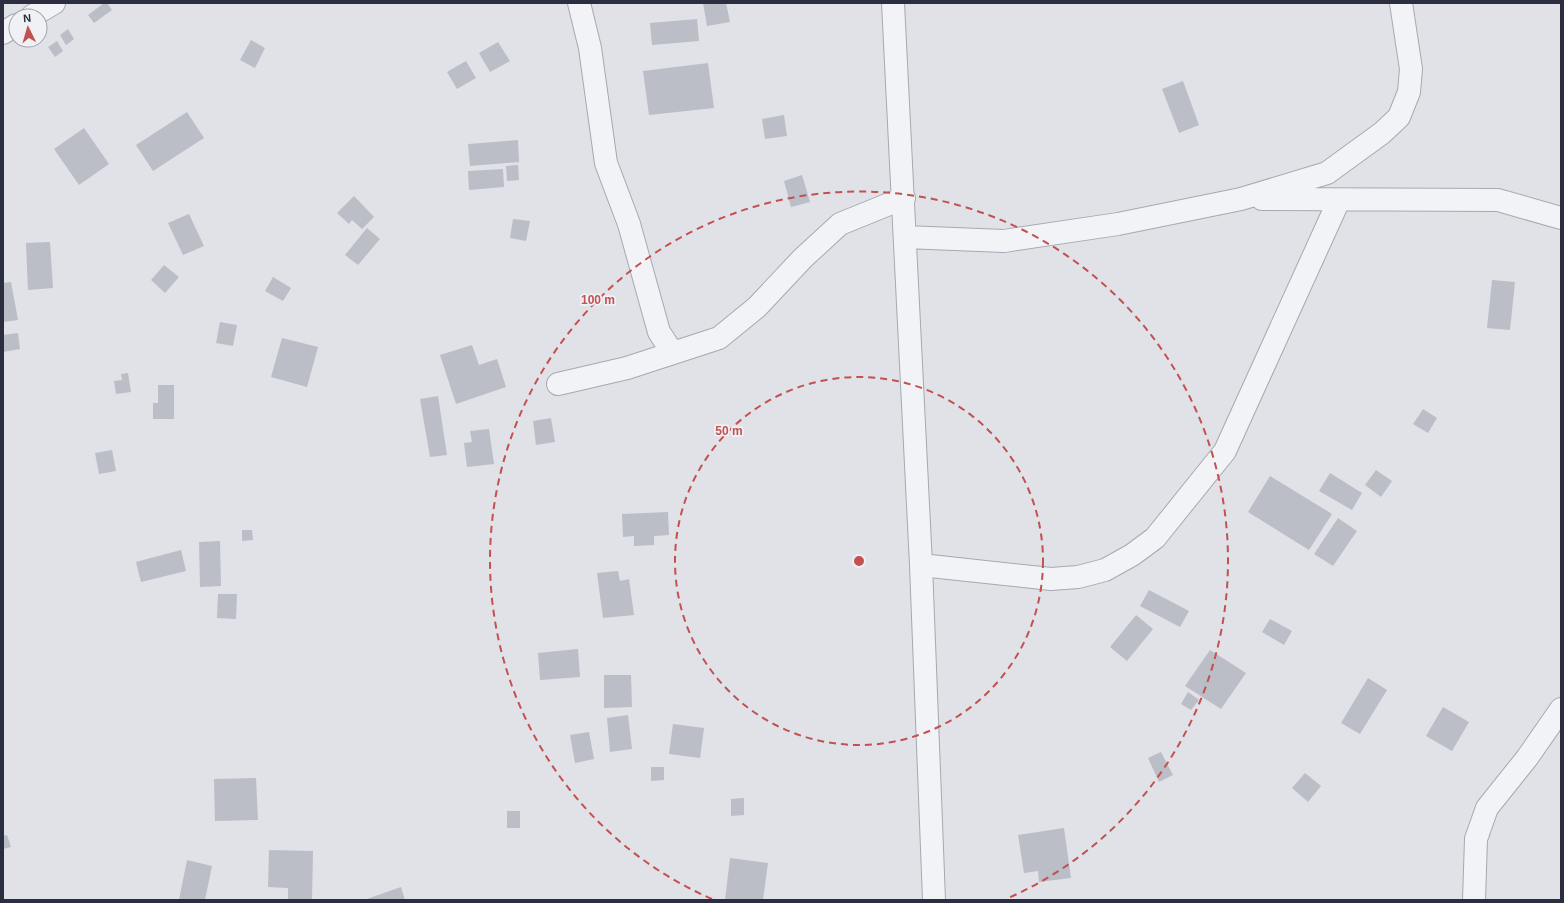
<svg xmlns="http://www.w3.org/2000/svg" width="1564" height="903" viewBox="0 0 1564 903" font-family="Arial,sans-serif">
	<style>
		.building { fill: #bbbdc7 }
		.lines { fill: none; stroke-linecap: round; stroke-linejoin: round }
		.minor-casing { stroke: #a6a8b2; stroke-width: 24 }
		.minor { stroke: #f2f3f6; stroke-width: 22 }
		.ring { fill: none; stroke: #c25150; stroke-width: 2; stroke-dasharray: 7 5 }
		.centre { fill: #c25150; stroke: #eff1f5; stroke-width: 2 }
		.ring-label { font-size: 12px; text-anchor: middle; font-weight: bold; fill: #c25150; stroke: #eff1f5; stroke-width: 3.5; stroke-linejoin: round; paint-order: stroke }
	</style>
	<rect width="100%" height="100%" fill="#e0e2e8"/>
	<path class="building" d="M104 3H107L112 10 94 23 88 15Z
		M703 3H726L730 22 707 26Z
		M697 19 699 41 652 45 650 23Z
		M68 29 74 39 66 45 60 35Z
		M251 40 265 48 255 68 240 60Z
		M57 41 63 51 55 57 48 47Z
		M498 42 510 61 490 72 479 53Z
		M466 61 476 78 457 89 447 72Z
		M708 63 714 108 649 115 643 71Z
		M1183 81 1199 125 1179 133 1162 89Z
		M187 112 204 138 153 171 136 145Z
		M784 115 787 136 765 139 762 119Z
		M84 128 109 164 79 185 54 149Z
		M518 140 519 162 470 166 468 144Z
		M518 165 519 180 507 181 506 166Z
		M503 169 504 187 469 190 468 171Z
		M802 175 810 202 791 207 784 181Z
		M354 196 374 217 362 229 352 220 349 224 337 213Z
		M189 214 204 246 183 255 168 223Z
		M513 219 530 221 526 241 510 238Z
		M367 228 380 239 358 265 345 255Z
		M50 242 53 288 28 290 26 243Z
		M164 265 179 277 165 293 151 280Z
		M273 277 291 288 283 301 265 291Z
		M1492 280 1515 282 1510 330 1487 328Z
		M11 282 18 320 3 322V283Z
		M220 322 237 325 233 346 216 343Z
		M18 333 20 349 3 352V335Z
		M282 338 318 347 307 387 271 377Z
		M472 345 479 365 497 359 506 387 456 404 440 355Z
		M128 373 131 392 116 394 114 381 122 380 121 374Z
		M158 385H174V419H153V403H158Z
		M438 396 447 455 430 457 420 399Z
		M1423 409 1437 418 1428 433 1413 424Z
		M551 418 555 442 536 445 533 421Z
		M489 429 494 464 467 467 464 443 472 442 470 431Z
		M112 450 116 471 99 474 95 453Z
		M1376 470 1392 481 1381 497 1365 485Z
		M1330 473 1362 493 1352 510 1319 491Z
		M1270 476 1332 514 1309 550 1248 512Z
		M668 512 669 535 654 536V545L634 546V536L623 537 622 514Z
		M1338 518 1357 531 1333 566 1314 554Z
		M242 530H252L253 540 242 541Z
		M220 541 221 586 200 587 199 542Z
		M181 550 186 571 141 582 136 562Z
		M618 571 620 581 629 579 634 615 603 618 597 573Z
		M1149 590 1189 611 1180 627 1140 606Z
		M218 594H237L236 619 217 618Z
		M1136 615 1153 629 1127 661 1110 647Z
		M1270 619 1292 631 1284 645 1262 632Z
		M578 649 580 677 540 680 538 653Z
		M1210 650 1246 673 1221 709 1185 686Z
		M604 675H631L632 707 604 708Z
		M1368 678 1387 690 1360 734 1341 723Z
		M1188 692 1199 700 1191 710 1181 704Z
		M1443 707 1469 722 1452 751 1426 736Z
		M628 715 632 749 610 752 607 718Z
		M673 724 704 728 700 758 669 754Z
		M589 732 594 759 575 763 570 735Z
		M1161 752 1173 775 1159 782 1148 758Z
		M651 767H664V780L651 781Z
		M1305 773 1321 786 1308 802 1292 788Z
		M256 778 258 820 215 821 214 779Z
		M744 798V815L731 816V799Z
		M507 811H520V828H507Z
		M1064 828 1071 878 1039 882 1038 871 1024 873 1018 835Z
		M7 835 11 847 3 849V836Z
		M269 850 313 851 312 900H288V888L268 887Z
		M730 858 768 863 763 900H725Z
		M187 860 212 866 205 900H179Z
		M401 887 405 900H364Z"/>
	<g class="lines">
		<g class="minor-casing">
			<path id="minor" d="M579 3 590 48 606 163 629 224 659 332 672 352
				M893 3 921 565 934 900
				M32 16 54 3
				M3 33 16 25
				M1262 199 1498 200 1561 218
				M905 237 1004 241 1118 224 1241 199 1327 173 1382 133 1399 117 1409 92 1411 69 1401 3
				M558 384 627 368 719 338 757 307 803 258 840 224 904 198
				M921 565 1051 579 1078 577 1105 570 1132 555 1155 538 1225 451 1339 200
				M1474 900 1476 839 1487 808 1527 758 1561 709"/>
		</g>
		<use href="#minor" class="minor"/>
	</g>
	<g class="ring">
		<circle cx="859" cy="561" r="184"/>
		<path d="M712 899A369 369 0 1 1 1006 899"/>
	</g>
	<circle cx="859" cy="561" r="6" class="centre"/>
	<g class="ring-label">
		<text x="598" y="304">100 m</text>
		<text x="729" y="435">50 m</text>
	</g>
	<rect width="1564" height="903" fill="none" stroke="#2a2e3e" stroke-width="8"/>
	<g transform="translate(28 28) rotate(355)"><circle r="19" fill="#eff1f5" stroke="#a0a3ac"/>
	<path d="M0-3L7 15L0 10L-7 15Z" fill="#c25150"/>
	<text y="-6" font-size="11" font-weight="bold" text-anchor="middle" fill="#2a2e3e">N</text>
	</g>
</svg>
